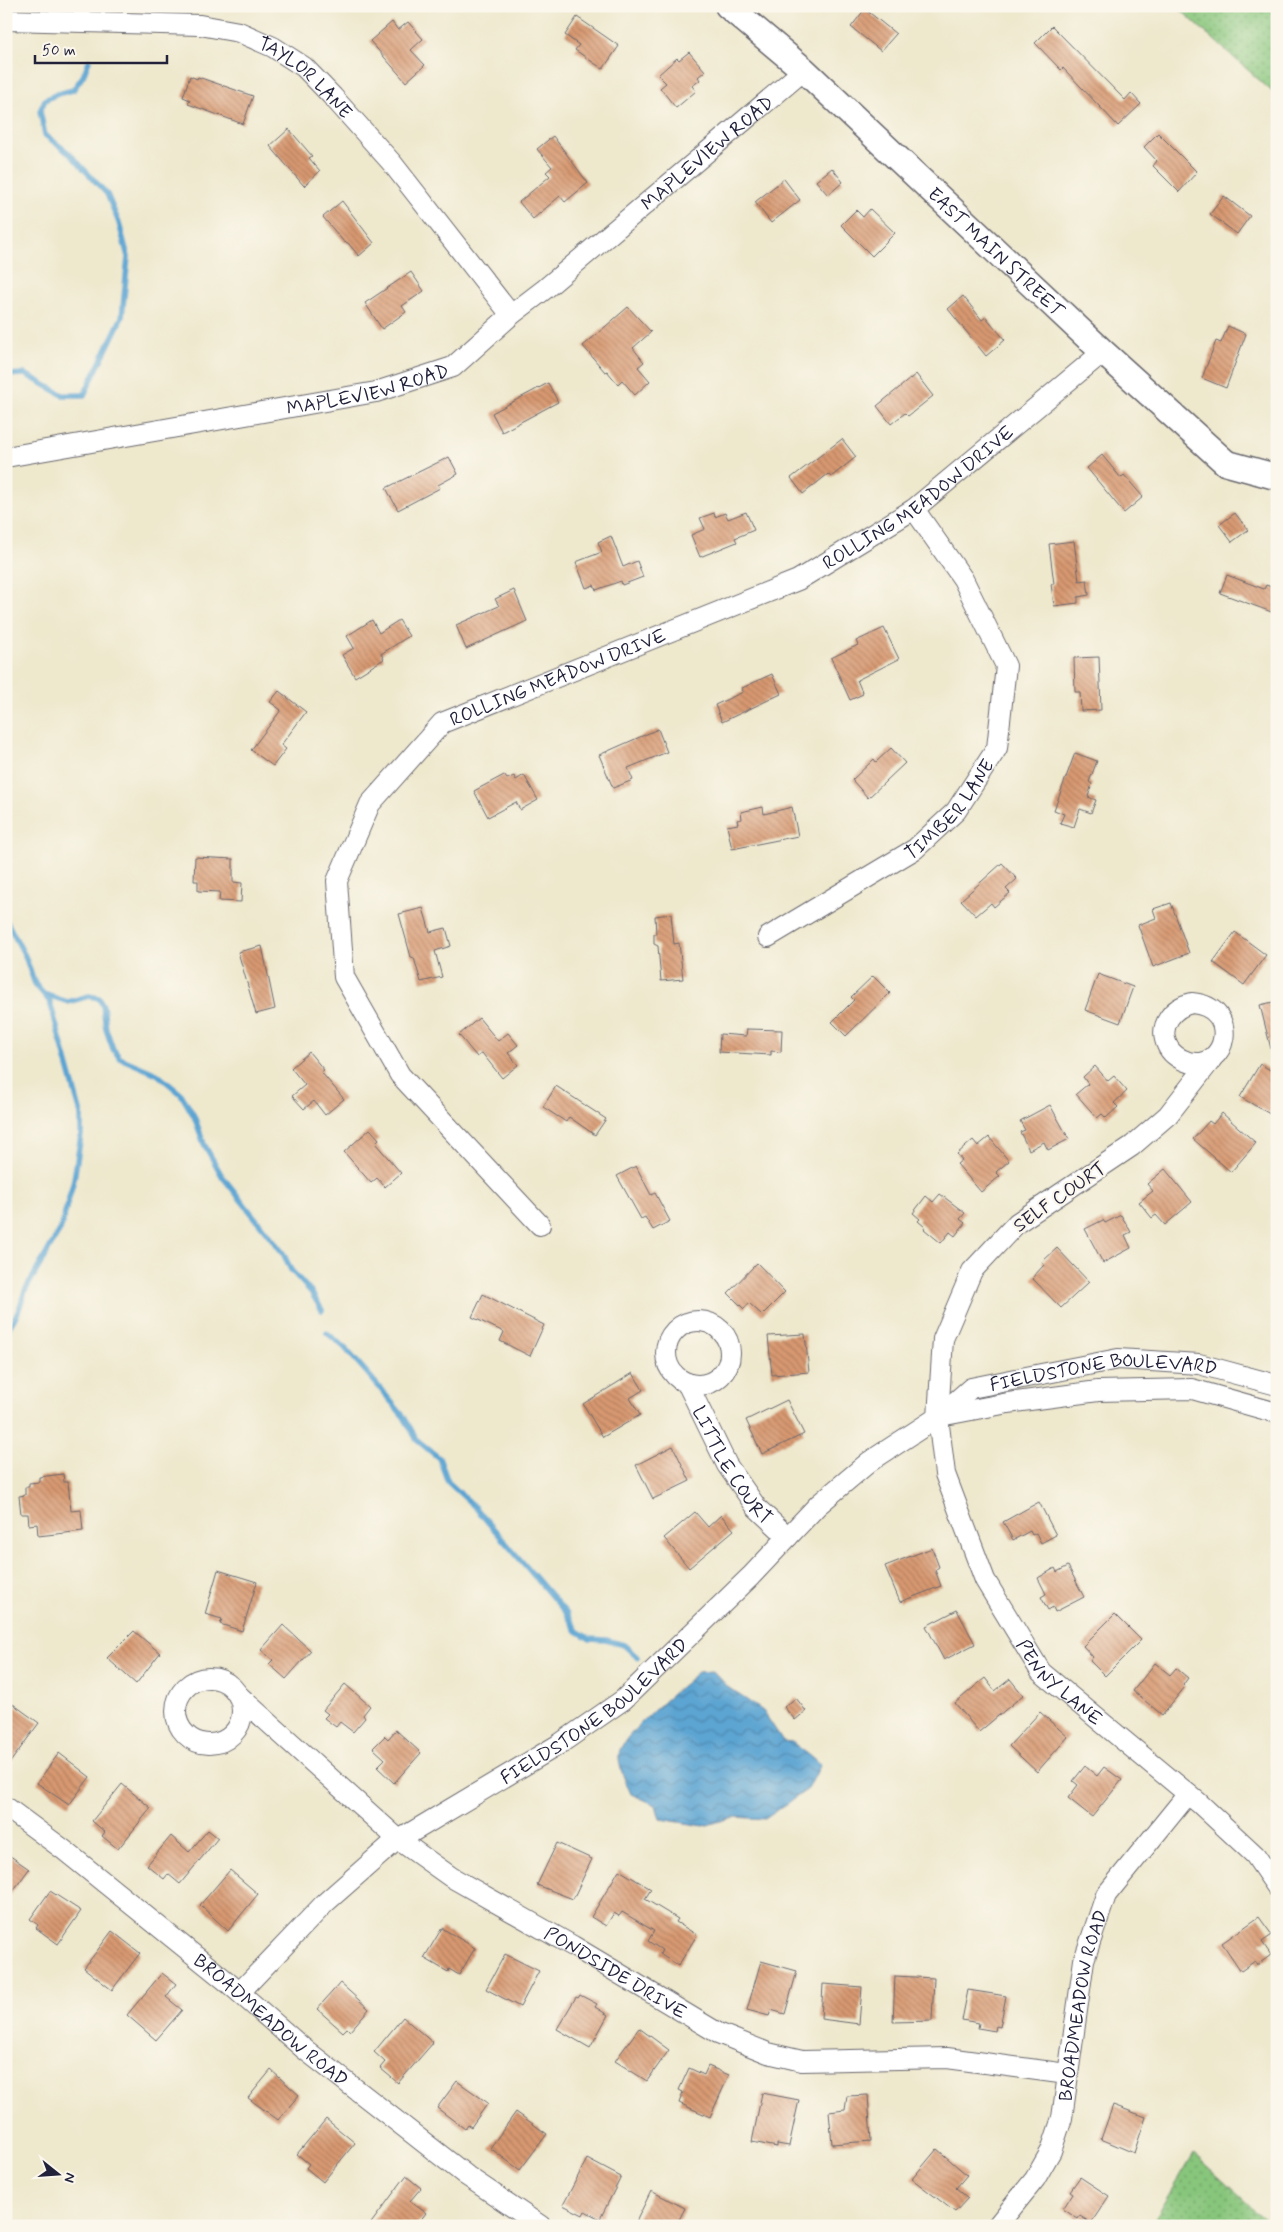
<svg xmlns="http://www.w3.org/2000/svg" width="1283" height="2232" viewBox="0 0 1283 2232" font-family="Mynerve,sans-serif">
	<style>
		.park { fill: url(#park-dots); stroke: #55745c }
		.water { fill: url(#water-waves); stroke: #3f6386 }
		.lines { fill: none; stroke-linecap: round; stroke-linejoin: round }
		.stream { stroke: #5ca4d2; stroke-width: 5.5 }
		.building { fill: url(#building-back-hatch) }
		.minor-casing { stroke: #69676e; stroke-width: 22 }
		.major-casing { stroke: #69676e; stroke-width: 28 }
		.minor { stroke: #fff; stroke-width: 20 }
		.major { stroke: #fff; stroke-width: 25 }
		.labels { text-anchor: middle; stroke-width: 4.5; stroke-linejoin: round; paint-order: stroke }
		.street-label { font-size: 19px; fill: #22223b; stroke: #fbf7ec }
	</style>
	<defs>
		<pattern id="park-dots" width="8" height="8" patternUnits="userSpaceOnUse" patternTransform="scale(1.25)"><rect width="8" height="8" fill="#88c67c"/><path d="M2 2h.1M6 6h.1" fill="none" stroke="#6fa067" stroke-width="1.8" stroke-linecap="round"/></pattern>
		<pattern id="water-waves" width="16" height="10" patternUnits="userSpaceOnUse" patternTransform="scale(1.25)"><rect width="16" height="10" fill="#5ca4d2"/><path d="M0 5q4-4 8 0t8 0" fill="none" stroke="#4c85ac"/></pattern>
		<pattern id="building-back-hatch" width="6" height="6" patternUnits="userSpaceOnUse" patternTransform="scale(1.25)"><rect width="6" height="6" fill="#d89971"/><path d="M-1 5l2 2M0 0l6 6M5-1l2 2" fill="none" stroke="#af7c5e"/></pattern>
	</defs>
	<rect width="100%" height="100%" fill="#fbf7ec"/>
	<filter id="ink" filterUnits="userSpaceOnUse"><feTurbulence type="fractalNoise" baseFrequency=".02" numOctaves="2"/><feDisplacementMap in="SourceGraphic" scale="10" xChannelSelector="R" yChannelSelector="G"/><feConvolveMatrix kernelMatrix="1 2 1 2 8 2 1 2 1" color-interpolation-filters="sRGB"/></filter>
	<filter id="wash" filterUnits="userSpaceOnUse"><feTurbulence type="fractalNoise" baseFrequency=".0096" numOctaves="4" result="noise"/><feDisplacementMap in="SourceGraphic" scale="20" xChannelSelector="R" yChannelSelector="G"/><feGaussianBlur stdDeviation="1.12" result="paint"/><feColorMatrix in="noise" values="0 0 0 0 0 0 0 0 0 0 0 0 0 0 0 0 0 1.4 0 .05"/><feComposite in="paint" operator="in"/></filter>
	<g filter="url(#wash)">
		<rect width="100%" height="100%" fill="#eee8cd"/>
		<path class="park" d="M1176 6H1277V96Z
			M1194 2154 1272 2226H1151Z"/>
		<path class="water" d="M713 1671 729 1688 763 1711 783 1741 792 1742 821 1764 808 1789 765 1819 734 1817 704 1826 660 1819 656 1805 631 1794C626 1782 618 1767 619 1754 620 1736 682 1686 698 1672Z"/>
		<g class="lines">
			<path class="stream" d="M6 375 25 374 63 395H84L122 317 128 257 119 223 107 194 70 154 45 135 40 111 45 100 57 94 73 90 83 76 89 61
				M6 920 25 956 35 984 50 1002 81 1114V1135L74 1179 61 1228 25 1291 18 1312 8 1329 6 1338
				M44 994 68 1002 89 996 99 998 103 1006 106 1029 113 1049 120 1058 157 1074 181 1094 194 1116 204 1144 222 1176 283 1253 291 1270 311 1292 322 1310
				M327 1333 344 1347 368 1374 404 1417 417 1440 439 1458 448 1482 475 1507 566 1613 577 1631 590 1639 606 1640 624 1645 637 1657"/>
		</g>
		<g id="blocks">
			<path class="building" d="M865 9 896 34 881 51 851 27Z
				M577 17 619 46 603 69 575 50 579 45 565 35Z
				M392 22 398 30 408 22 423 39 411 50 425 65 406 82 370 41Z
				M1052 26 1125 100 1131 93 1141 104 1118 126 1063 68 1061 70 1035 43Z
				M689 52 705 71 698 77 700 80 692 86 696 91 676 108 660 88 666 83 658 75 677 58 679 60Z
				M190 76 197 79 198 77 253 96 243 124 188 104 190 100 183 97Z
				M289 129 312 156 309 158 320 171 304 186 270 146Z
				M1158 133 1197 172 1179 192 1153 166 1157 161 1144 147Z
				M553 136 588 183 565 202 560 196 533 219 519 202 550 176 546 172 552 167 537 149Z
				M832 168 843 182 828 195 816 181Z
				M784 179 800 200 771 223 755 202Z
				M1224 196 1250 216 1237 234 1210 214Z
				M342 201 374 243 359 256 348 243 344 242 323 217Z
				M870 209 895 233 872 256 841 225 856 210 863 217Z
				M411 272 424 291 402 306 406 312 382 329 365 303Z
				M963 296 982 320 986 317 1005 340 986 356 948 309Z
				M628 307 651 332 633 348 644 362 638 367 650 381 635 395 622 380 618 384 607 371 605 372 583 346Z
				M1228 326 1246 334 1226 388 1202 378 1216 341 1221 343Z
				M916 374 933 396 908 416 905 413 891 424 877 406Z
				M548 383 558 402 502 432 492 413Z
				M842 439 856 457 831 477 828 474 803 494 791 478Z
				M1102 455 1121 478 1124 475 1143 497 1124 513 1087 468Z
				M449 457 458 474 438 485 440 488 398 510 386 488Z
				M746 512 754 530 735 538 737 542 700 557 691 535 705 529 700 518 714 513 715 517 725 513 728 519Z
				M1235 513 1248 530 1232 542 1219 525Z
				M611 536 623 567 637 561 643 577 622 585 621 581 596 590 594 585 586 588 576 562 602 552 598 542Z
				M1074 541 1079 581 1087 580 1089 595 1078 597V603L1054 606 1051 584H1054L1049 544Z
				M1227 575 1264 589 1266 585 1277 589V614L1220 593Z
				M514 590 527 621 466 649 456 625 499 606 495 599Z
				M372 620 379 633 399 620 409 636 381 654 384 659 355 677 342 655 354 648 347 636Z
				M884 628 899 659 857 680 863 694 850 700 831 658 858 645 856 641Z
				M1099 657 1101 710 1081 711 1080 692H1075L1074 658Z
				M772 674 781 694 722 722 715 705 743 692 742 688Z
				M279 691 306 712 281 745 286 749 273 766 251 750 281 710 270 702Z
				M658 729 667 752 628 768 633 780 613 788 599 755Z
				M891 748 905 763 868 798 852 780 874 759 876 762Z
				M1075 753 1097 761 1089 782 1092 784 1088 797 1096 800 1091 813 1080 809 1074 827 1060 823 1064 814 1054 810Z
				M504 775 507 779 514 776 516 780 524 775 538 800 520 810 516 802 488 817 474 791Z
				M763 807 764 814 792 807 798 836 732 849 727 826 738 824 737 820 742 819 741 812Z
				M195 857 233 859V882L242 883 241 902 219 901 220 892 198 891V881H194Z
				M1002 863 1017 879 1006 889 1010 893 994 907 991 903 976 916 961 900Z
				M1171 903 1189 953 1153 967 1138 925 1156 918 1153 909Z
				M423 908 430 932 446 928 451 946 435 951 442 977 421 982 414 958 411 957 399 914Z
				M671 914 674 944 679 943 683 979 661 981 658 946 654 944V934H656L655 916Z
				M1235 932 1266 955 1244 985 1213 962Z
				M262 946 275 1009 256 1014 238 952Z
				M1098 974 1133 987 1120 1023 1085 1010Z
				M873 976 890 993 846 1036 832 1022 854 1000 851 997Z
				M1277 1001V1053H1272L1260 1005Z
				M479 1018 498 1041 508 1033 518 1045 508 1053 518 1065 502 1078 482 1053 477 1057 459 1035Z
				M747 1029 782 1030 781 1052 771 1051V1055L719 1052 720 1034 746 1036Z
				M309 1052 324 1070 321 1072 344 1099 325 1115 314 1101 304 1109 292 1096 305 1085 291 1068Z
				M1260 1064 1277 1074V1118L1240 1097Z
				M1095 1066 1108 1081 1114 1076 1127 1091 1114 1103 1118 1107 1106 1118 1102 1114 1097 1118 1076 1094 1088 1084 1083 1077Z
				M556 1086 606 1119 595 1135 569 1117 566 1122 543 1107Z
				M1050 1105 1069 1139 1048 1150 1044 1142 1029 1150 1020 1132 1025 1130 1020 1121Z
				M1222 1113 1256 1143 1231 1172 1193 1139 1209 1121 1213 1124Z
				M370 1129 379 1139 375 1143 401 1173 385 1187 377 1178 371 1183 344 1152Z
				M989 1137 1009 1161 996 1172 1000 1176 981 1192 957 1164 962 1160 957 1154 973 1140 978 1146Z
				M636 1166 651 1195 655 1193 670 1221 653 1230 645 1217 641 1219 617 1176Z
				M1165 1169 1192 1202 1165 1225 1156 1215 1152 1218 1139 1202 1153 1191 1147 1184Z
				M940 1194 965 1213 960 1219 965 1223 955 1236 950 1232 941 1243 924 1229 925 1227 918 1221 920 1219 913 1213 926 1196 933 1202Z
				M1121 1215 1131 1232 1125 1235 1131 1248 1103 1263 1085 1229 1103 1220 1105 1223Z
				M1057 1248 1089 1282 1061 1308 1032 1278 1044 1265 1042 1262Z
				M757 1263 785 1292 762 1315 749 1303 744 1309 728 1293Z
				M483 1294 544 1325 530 1356 500 1341 504 1332 472 1317Z
				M805 1334 809 1372 772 1375 768 1336Z
				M633 1373 643 1390 630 1398 640 1415 603 1437 583 1404Z
				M787 1400 804 1434 762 1454 746 1420Z
				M673 1446 690 1481 653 1499 636 1465Z
				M63 1474 64 1482H68L71 1511 81 1510 83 1531 38 1536 37 1524 29 1525 28 1514H21L19 1496 25 1495V1487H29V1483L39 1482V1477Z
				M1039 1502 1056 1535 1041 1543 1036 1533 1032 1535 1030 1531 1013 1540 1003 1522Z
				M695 1512 708 1527 721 1515 734 1530 689 1568 664 1538Z
				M932 1548 939 1567 935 1570 941 1586 900 1602 885 1566Z
				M1068 1566 1084 1597 1055 1612 1053 1607 1048 1610 1041 1597 1046 1594 1038 1578 1055 1568 1057 1572Z
				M218 1570 257 1582 242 1631 220 1624 222 1619 205 1614Z
				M957 1610 975 1644 944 1660 926 1626Z
				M1115 1614 1141 1640 1105 1676 1090 1661 1093 1657 1083 1646Z
				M283 1625 311 1651 286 1679 269 1664 273 1660 261 1650Z
				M134 1631 160 1653 136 1684 107 1658Z
				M1155 1663 1170 1675 1176 1668 1188 1678 1183 1685 1185 1687 1162 1715 1133 1691Z
				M985 1678 995 1691 1010 1679 1023 1695 979 1732 955 1703Z
				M345 1684 370 1706 363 1715 365 1718 353 1732 340 1722 336 1727 324 1718 328 1714 323 1710Z
				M796 1698 806 1711 795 1720 784 1707Z
				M6 1699 39 1723 6 1768Z
				M1040 1712 1068 1737 1037 1772 1009 1746Z
				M396 1730 421 1753 394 1783 377 1767 385 1759 373 1748 385 1736 388 1739Z
				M59 1753 90 1777 69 1805 37 1783Z
				M1085 1766 1097 1776 1104 1767 1122 1780 1092 1817 1068 1798 1078 1785 1073 1781Z
				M122 1784 151 1808 118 1849 102 1836 105 1832 92 1821Z
				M208 1830 218 1838 180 1884 168 1874 164 1879 147 1865 171 1836 189 1852Z
				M557 1843 592 1859 573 1899 537 1885Z
				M6 1853 29 1869 6 1901Z
				M230 1870 258 1894 228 1931 200 1905Z
				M619 1870 651 1889 645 1899 678 1919 676 1922 697 1935 678 1966 660 1954 662 1950 648 1941 654 1931 622 1912 619 1916 614 1913 606 1926 591 1917Z
				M50 1891 81 1911 58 1944 36 1928 38 1925 30 1919Z
				M1259 1917 1272 1935 1262 1942 1271 1955 1257 1965 1255 1961 1241 1971 1222 1943Z
				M442 1928 475 1948 459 1975 449 1969 448 1972 424 1958Z
				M112 1931 140 1953 112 1990 84 1968Z
				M505 1954 539 1971 520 2007 486 1989Z
				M761 1961 797 1971 785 2014 771 2010 769 2016 747 2010Z
				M162 1973 176 1984 166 1997 182 2010 156 2040 127 2015Z
				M895 1976 934 1978 932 2021 893 2022Z
				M340 1983 369 2009 350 2031 347 2028 343 2032 317 2009Z
				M823 1984 862 1987 859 2024 821 2019Z
				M968 1990 1006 1996 1000 2027 996 2026 995 2031 978 2028 979 2023 962 2020Z
				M580 1995 597 2004 595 2007 608 2015 590 2048 557 2029 576 1997 578 1998Z
				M403 2017 433 2043 398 2083 380 2068 385 2062 374 2052Z
				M639 2028 669 2050 647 2081 615 2061Z
				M708 2066 729 2075 710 2117 679 2103 683 2092 679 2090 689 2068 704 2075Z
				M271 2070 299 2095 278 2120 248 2098Z
				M457 2081 488 2103 471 2127 468 2125 465 2129 437 2108Z
				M762 2093 799 2100 789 2146 777 2144V2147L752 2142Z
				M868 2095 871 2141 832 2144 829 2112 845 2110 847 2096Z
				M1113 2105 1146 2117 1134 2153 1101 2139Z
				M516 2112 547 2134 520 2170 490 2148Z
				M326 2119 355 2143 323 2182 306 2168 309 2164 297 2154Z
				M937 2149 967 2175 956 2188 968 2198 955 2212 912 2179Z
				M587 2159 621 2177 600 2219 585 2211 583 2215 563 2205Z
				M406 2176 421 2188 410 2201 426 2213 416 2226H369Z
				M1080 2177 1109 2196 1091 2223 1080 2216 1078 2219 1063 2209 1073 2193 1070 2191Z
				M651 2191 685 2208 676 2226H634Z"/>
		</g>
	</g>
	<g filter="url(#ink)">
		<use href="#blocks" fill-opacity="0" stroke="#69676e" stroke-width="1"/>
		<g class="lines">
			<g class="minor-casing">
				<g id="minor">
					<path id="s1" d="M6 20 200 25 239 32 273 47 304 67 333 97 392 163 511 315"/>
					<path id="s2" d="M6 457 376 392 453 367 511 315 545 289 804 70"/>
					<path id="s3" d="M768 937 915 849 956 811 997 748 1006 666 963 579 914 509"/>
					<path d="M1192 1003C1241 1007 1228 1072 1188 1062 1179 1059 1171 1054 1167 1045 1158 1025 1173 1007 1192 1003Z"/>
					<path id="s4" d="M1211 1060 1168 1115 1132 1146 1017 1223 972 1271 943 1339 938 1417 945 1474 985 1580 1041 1672 1199 1803 1255 1855 1277 1887"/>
					<path id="s5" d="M540 1225 400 1075 344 977 337 881 370 804 442 723 798 580 914 509 1103 352"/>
					<circle cx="698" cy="1353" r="32"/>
					<path id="s6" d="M687 1383 727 1465 757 1508 788 1537"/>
					<path d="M940 1416 1008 1403 1098 1391 1192 1389 1277 1413"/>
					<circle cx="209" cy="1711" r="33"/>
					<path id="s7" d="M238 1695 399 1840 451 1877 573 1946 718 2033 768 2053 802 2061 947 2058 1067 2074"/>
					<path id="s8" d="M6 1807 64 1850 225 1980 303 2048 467 2176 541 2226"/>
					<path id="s9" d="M240 1992 325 1903 392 1844 558 1745 623 1700 751 1576 818 1505 869 1462 938 1417 971 1388 1118 1359 1199 1364 1277 1385"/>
					<path id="s10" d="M997 2226 1035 2179 1051 2151 1062 2118 1084 1960 1106 1895 1188 1794"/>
				</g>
			</g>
			<g class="major-casing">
				<g id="major">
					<path id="s11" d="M728 6 804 70 1103 352 1226 463 1277 477"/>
				</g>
			</g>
			<use href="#minor" class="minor"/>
			<use href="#major" class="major"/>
		</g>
	</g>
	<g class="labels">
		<g class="street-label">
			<text dy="7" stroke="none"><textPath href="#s1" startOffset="315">TAYLOR LANE</textPath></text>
			<text dy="7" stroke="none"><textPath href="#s2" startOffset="789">MAPLEVIEW ROAD</textPath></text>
			<text dy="7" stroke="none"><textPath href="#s11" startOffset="364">EAST MAIN STREET</textPath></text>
			<text dy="7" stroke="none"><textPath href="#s2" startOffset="368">MAPLEVIEW ROAD</textPath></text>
			<text dy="7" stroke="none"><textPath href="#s5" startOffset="1136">ROLLING MEADOW DRIVE</textPath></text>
			<text dy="7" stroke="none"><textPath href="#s5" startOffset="731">ROLLING MEADOW DRIVE</textPath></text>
			<text dy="7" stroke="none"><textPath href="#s3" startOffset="224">TIMBER LANE</textPath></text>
			<text transform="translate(1059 1196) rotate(-35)" y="7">SELF COURT</text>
			<text dy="7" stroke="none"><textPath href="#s9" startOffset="1088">FIELDSTONE BOULEVARD</textPath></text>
			<text dy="7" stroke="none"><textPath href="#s6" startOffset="94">LITTLE COURT</textPath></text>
			<text dy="7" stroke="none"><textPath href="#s4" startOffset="772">PENNY LANE</textPath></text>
			<text dy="7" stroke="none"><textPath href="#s9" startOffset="455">FIELDSTONE BOULEVARD</textPath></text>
			<text dy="7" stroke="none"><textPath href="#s7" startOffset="471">PONDSIDE DRIVE</textPath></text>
			<text dy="7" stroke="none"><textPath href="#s10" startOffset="242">BROADMEADOW ROAD</textPath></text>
			<text dy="7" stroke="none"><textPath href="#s8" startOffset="340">BROADMEADOW ROAD</textPath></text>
		</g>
	</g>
	<rect width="1283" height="2232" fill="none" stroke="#fbf7ec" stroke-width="25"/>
	<g transform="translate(58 2174) rotate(107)" stroke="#fbf7ec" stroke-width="4" paint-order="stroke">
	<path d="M0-4L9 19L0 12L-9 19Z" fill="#22223b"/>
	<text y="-8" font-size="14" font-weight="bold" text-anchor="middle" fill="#22223b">N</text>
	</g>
	<path d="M35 55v8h132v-8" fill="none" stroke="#22223b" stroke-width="2.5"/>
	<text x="42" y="55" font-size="15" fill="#22223b" stroke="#fbf7ec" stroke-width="4" paint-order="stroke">50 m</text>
</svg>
